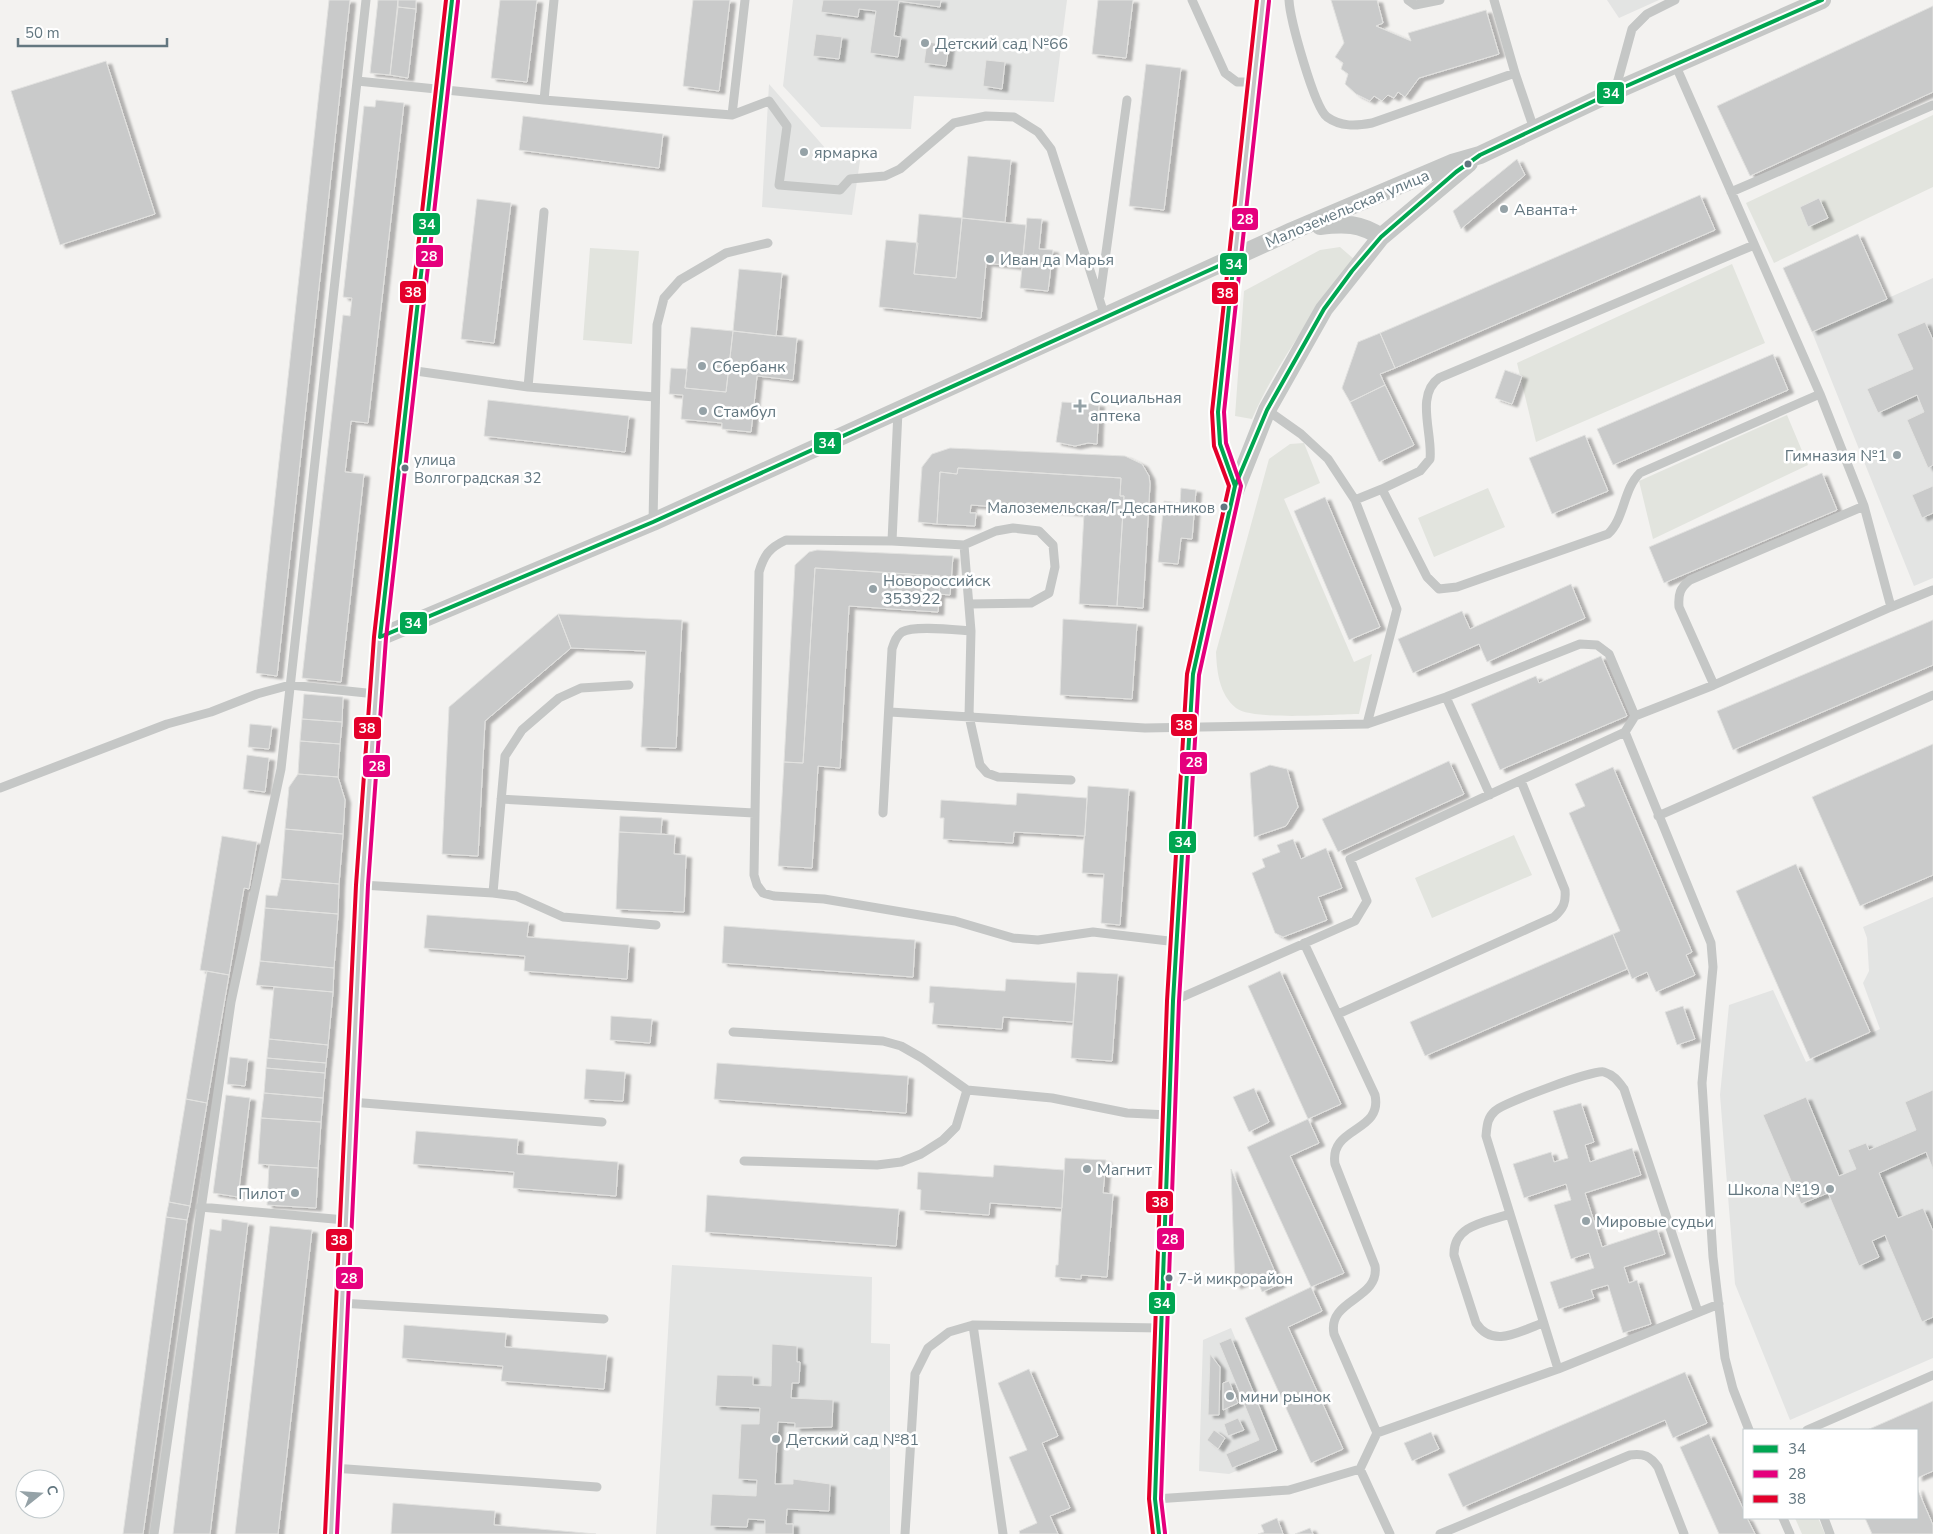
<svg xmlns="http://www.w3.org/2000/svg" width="1933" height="1534" viewBox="0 0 1933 1534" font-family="'Nunito Sans',sans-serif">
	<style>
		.built { fill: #e3e4e3 }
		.green { fill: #e2e4de }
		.building { fill: #c9caca; stroke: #e2e2e0; filter: url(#shadow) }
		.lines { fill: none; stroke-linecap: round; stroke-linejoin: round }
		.lane { stroke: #c5c7c6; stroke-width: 9 }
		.street { stroke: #c5c7c6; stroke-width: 18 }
		.bus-1-casing { stroke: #fff; stroke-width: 8 }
		.bus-2-casing { stroke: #fff; stroke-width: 8 }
		.bus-3-casing { stroke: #fff; stroke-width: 8 }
		.bus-1 { stroke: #00a651; stroke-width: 4 }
		.bus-2 { stroke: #e5007d; stroke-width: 4 }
		.bus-3 { stroke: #e4002b; stroke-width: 4 }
		.poi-dot { fill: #95a2a7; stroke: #fff; stroke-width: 2 }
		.bus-dot { fill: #637780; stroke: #fff; stroke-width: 2 }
		.labels { text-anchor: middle; stroke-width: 5; stroke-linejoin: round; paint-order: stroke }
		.bus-label { font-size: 15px; fill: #637780; stroke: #fff; text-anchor: start }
		.poi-label { font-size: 16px; fill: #637780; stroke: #fff; text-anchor: start }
		.street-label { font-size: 16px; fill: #637780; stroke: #fff }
		.line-badge { stroke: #fff; stroke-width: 2 }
		.badge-label { font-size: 14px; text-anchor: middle; font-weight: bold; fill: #fff }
	</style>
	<defs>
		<filter id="shadow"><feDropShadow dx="5.5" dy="3" stdDeviation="1" flood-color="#0004"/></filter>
	</defs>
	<rect width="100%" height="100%" fill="#f3f2f0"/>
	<path class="built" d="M793 0H1067L1054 102 914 96 911 129 821 127 783 86Z
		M1607 0H1659L1619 18Z
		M769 84 826 149 861 154 852 215 762 207Z
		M1933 278V578L1914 586 1812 332Z
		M1933 897V1358L1790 1420 1735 1284 1720 1095 1729 1005 1773 990 1806 1062 1880 1029 1863 983 1869 971 1867 938 1863 927Z
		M672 1265 872 1277 871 1343 890 1344V1534H656Z
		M1231 1328 1282 1452 1229 1474 1199 1471 1203 1340Z"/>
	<path class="green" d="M1933 115V187L1774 263 1746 203Z
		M1340 247 1355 260C1316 310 1278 360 1252 419L1235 416 1244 291 1320 250Z
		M590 248 639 251 632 344 583 340Z
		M1732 264 1765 343 1536 442 1517 363Z
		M1787 415 1808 465 1653 539 1639 481Z
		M1304 443 1320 483 1284 499 1354 662 1372 654 1359 714C1336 714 1252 721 1236 708 1219 694 1217 672 1216 652L1269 459 1290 444Z
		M1488 488 1505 527 1434 557 1418 518Z
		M1514 835 1532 875 1432 918 1415 878Z
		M1795 1518H1818L1825 1534H1802Z"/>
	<path class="building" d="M329 0H350L277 676 256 673Z
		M378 0H398L390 75 370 73Z
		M398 0H416V9L398 7Z
		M500 0H537L527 82 491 78Z
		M693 0H730L719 91 683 86Z
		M823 0H941L940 7 899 1 894 36 901 37 898 57 870 53 876 11 859 9 858 17 821 12Z
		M1098 0H1133L1126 58 1092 54Z
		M1331 0H1377L1383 23 1376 26 1411 41 1408 33 1486 10 1499 54 1419 78 1405 97 1398 92 1394 98 1388 95 1382 101 1374 96 1370 101 1356 94 1345 84 1348 74 1341 69 1343 63 1335 57 1344 43Z
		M1933 6V92L1750 176 1717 106Z
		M398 7 416 9 408 78 390 75Z
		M816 34 842 37 839 59 813 56Z
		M927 42 949 45 946 66 924 63Z
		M986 60 1005 62 1002 89 983 86Z
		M106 61 155 214 60 245 11 91Z
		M1146 64 1181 68 1164 210 1129 206Z
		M376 100 404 103 368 423 351 421 345 472 364 474 341 682 302 678 343 315 350 316 352 298 343 297 364 106 375 107Z
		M523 116 663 134 659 168 519 150Z
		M968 156 1011 160 1005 222 962 218Z
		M1517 159 1525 175 1461 229 1453 211Z
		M1700 195 1715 230 1395 368 1380 333Z
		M1819 198 1828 218 1808 227 1800 207Z
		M477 199 511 203 494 343 461 339Z
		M919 214 962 218 956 278 914 274Z
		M962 218 1026 225 1022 267 986 263 981 318 879 307 886 240 918 243 914 274 956 278Z
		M1027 218 1042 219 1039 249 1053 250 1048 291 1020 288Z
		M1858 234 1887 299 1812 332 1783 268Z
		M739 269 782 273 776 336 733 331Z
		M1925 322 1933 340V465L1928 468 1907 420 1924 412 1917 395 1878 413 1867 389 1913 369 1897 334Z
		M691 327 733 331 726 392 685 388Z
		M733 331 797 338 793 380 757 376 751 432 722 429V423L681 419 683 395 669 394 671 368 687 369 685 388 726 392Z
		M1380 333 1395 368 1380 374 1385 385 1350 402 1342 388 1358 342Z
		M1773 354 1788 390 1613 465 1597 429Z
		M1505 370 1522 376 1512 404 1495 398Z
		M1385 385 1414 445 1379 462 1350 402Z
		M488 400 629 416 625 452 484 436Z
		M1062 402 1099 404 1097 444 1088 443 1075 446 1056 442Z
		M1585 435 1608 491 1552 514 1529 458Z
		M950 448 1125 456 1142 464 1149 476 1150 484 1143 608 1117 606 1124 496H1120L1121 478 958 468 957 474 940 472 937 524 918 522 922 467 932 454Z
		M958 468 1121 478 1120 496H1124L1117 606 1079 604 1084 513 971 505 970 513H976L975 526 937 524 940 472 957 474Z
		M1822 473 1837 510 1664 583 1649 547Z
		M1933 486V513L1922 518 1912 495Z
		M1181 488 1196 490 1192 539 1181 538 1178 564 1158 562 1164 501 1180 503Z
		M1325 497 1380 627 1349 640 1294 511Z
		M817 550 953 556 950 595 939 594 940 576 815 568 803 763 784 762 795 565 809 552Z
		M815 568 940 576 938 612 849 606 840 768 818 766 812 868 778 866 784 762 803 763Z
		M1571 584 1585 618 1487 662 1479 644 1413 673 1398 639 1462 611 1470 629Z
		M558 614 682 620 676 748 641 747 646 651 571 648Z
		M558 614 571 648 485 721 478 856 442 854 449 707Z
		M1063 619 1137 624 1132 699 1060 695Z
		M1933 620V665L1733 750 1717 711Z
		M1601 656 1627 716 1500 770 1471 704 1536 676 1539 683Z
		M304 694 343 697 342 722 302 719Z
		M302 719 342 722 340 744 300 741Z
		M250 724 272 726 269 749 248 747Z
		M300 741 340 744 338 777 298 774Z
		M1933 744V875L1860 906 1812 797Z
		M247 755 269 758 265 792 243 789Z
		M1449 761 1464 794 1338 852 1322 819Z
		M1270 765 1287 769 1298 807 1286 826 1254 837 1250 773Z
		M1613 767 1692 952 1686 955 1695 975 1656 992 1647 972 1632 979 1613 934 1620 931 1569 813 1585 806 1575 784Z
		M298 774 338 777 345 800 343 834 285 829 289 787Z
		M1088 786 1129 789 1120 925 1101 923 1104 874 1082 873Z
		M1017 793 1087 798 1085 836 1014 832 1013 843 943 839 944 818H940L941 800 1016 805Z
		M620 816 662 818 661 834 619 832Z
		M285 829 343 834 339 884 281 879Z
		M619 832 675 835 674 854 686 855 684 912 616 909Z
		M222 836 257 842 249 889 244 888 229 975 200 970Z
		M1293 839 1301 859 1326 848 1342 888 1318 897 1327 920 1283 937 1275 933 1252 873 1265 867 1262 859 1280 852 1277 845Z
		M1796 864 1870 1032 1810 1059 1736 891Z
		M281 879 339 884 338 914 265 908 266 895 277 896Z
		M265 908 338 914 334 968 260 961Z
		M427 915 529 922 527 937 629 945 627 979 524 971 525 956 424 948Z
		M724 926 915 940 913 977 722 963Z
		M1613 934 1627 969 1425 1056 1410 1022Z
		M260 961 334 968 333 992 256 985Z
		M207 971 229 975 207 1103 186 1099Z
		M1280 971 1341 1104 1308 1119 1248 986Z
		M1077 972 1118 974 1112 1061 1071 1058Z
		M1006 979 1076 983 1073 1022 1003 1017 1002 1029 932 1024 934 1003H929L930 986 1005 991Z
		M274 987 333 992 328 1045 269 1039Z
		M1683 1006 1695 1039 1677 1045 1665 1012Z
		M611 1016 652 1019 650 1043 610 1040Z
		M269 1039 328 1045 326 1063 267 1058Z
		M230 1057 248 1059 245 1086 227 1084Z
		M267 1058 326 1063 325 1073 266 1068Z
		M717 1063 908 1076 906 1113 714 1099Z
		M266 1068 325 1073 323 1098 264 1093Z
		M586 1069 625 1072 623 1101 584 1099Z
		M1254 1088 1269 1122 1249 1132 1233 1097Z
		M1933 1090V1169L1926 1152 1879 1173 1898 1218 1923 1208 1933 1231V1317L1922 1322 1885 1235 1872 1241 1879 1257 1859 1266 1828 1193 1801 1204 1763 1115 1806 1097 1839 1176 1856 1169 1848 1150 1866 1143 1869 1150 1916 1130 1905 1102Z
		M264 1093 323 1098 321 1122 261 1118Z
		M226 1095 250 1098 238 1197 213 1193Z
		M186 1099 207 1103 190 1206 169 1202Z
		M1581 1103 1594 1142 1585 1145 1590 1162 1632 1148 1641 1175 1585 1193 1602 1247 1657 1229 1665 1254 1624 1267 1629 1283 1637 1280 1651 1324 1623 1333 1608 1285 1591 1290 1594 1298 1559 1309 1550 1282 1594 1268 1589 1253 1571 1259 1554 1205 1571 1200 1566 1184 1524 1198 1513 1164 1551 1152 1554 1162 1568 1158 1553 1111Z
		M261 1118 321 1122 318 1168 258 1164Z
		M1308 1119 1319 1143 1290 1156 1344 1273 1311 1287 1247 1147Z
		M416 1131 518 1139 517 1154 618 1162 616 1196 513 1188 514 1172 413 1164Z
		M1065 1158 1106 1160 1103 1193 1113 1194 1107 1277 1081 1275V1279L1055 1277 1056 1265H1058Z
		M269 1165 318 1168 316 1208 267 1205Z
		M994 1165 1064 1170 1062 1208 990 1203 989 1215 920 1210 921 1190 917 1189 918 1172 993 1177Z
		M1231 1169 1280 1284 1262 1292 1256 1277 1235 1286Z
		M707 1195 899 1209 896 1246 705 1232Z
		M169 1202 190 1206 187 1220 166 1217Z
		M166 1217 187 1220 143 1534H123Z
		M222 1219 248 1223 210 1534H173L210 1229 221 1231Z
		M270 1226 312 1230 278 1534H235Z
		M1311 1287 1322 1311 1288 1327 1343 1449 1311 1463 1245 1318Z
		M404 1325 506 1333 505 1347 607 1355 604 1389 501 1381 503 1366 402 1358Z
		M1231 1338 1277 1450 1232 1468 1226 1454 1259 1440 1219 1343Z
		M772 1344 797 1346V1362H800L799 1383H792L791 1398 833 1400 832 1427 795 1428V1423L778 1422 775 1484H793V1479L830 1484 829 1511 787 1509 786 1524H793V1534H765V1520L748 1519 747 1527 710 1526 712 1494 756 1496 757 1480 738 1479 741 1424H759L760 1408 715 1406 717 1375 753 1376V1385L771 1386Z
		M1210 1354 1220 1367 1219 1415H1208Z
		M1029 1369 1058 1436 1042 1443 1070 1508 1050 1516 1058 1534H1020L1019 1531 1037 1523 1009 1457 1027 1450 998 1383Z
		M1685 1372 1707 1423 1673 1438 1665 1420 1463 1507 1448 1474Z
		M1229 1381 1238 1403 1223 1410V1383Z
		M1933 1401V1471L1917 1478V1430H1867Z
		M1238 1418 1244 1430 1228 1436 1224 1424Z
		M1214 1430 1225 1438 1218 1449 1207 1440Z
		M1431 1432 1439 1449 1412 1461 1404 1443Z
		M1709 1434 1744 1511V1518H1747L1755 1534H1719L1680 1447Z
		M1917 1488 1933 1525V1534H1872L1865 1518H1917Z
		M393 1503 495 1511 494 1525 596 1534H391Z
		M1277 1518 1283 1534H1258L1264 1532 1261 1525Z
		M1310 1528 1313 1534H1295Z"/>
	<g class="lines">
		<path class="lane" d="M1192 0 1225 73 1237 82H1255
			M1289 0C1290 19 1314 107 1327 117 1341 127 1356 126 1372 123L1515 73 1534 129
			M1408 0 1415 5 1440 0
			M1494 0 1515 73
			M357 81 544 100 732 115 769 101 787 126 779 185 840 190 850 179 885 176 900 169 954 123 986 116 1014 117 1038 132 1051 149 1105 317
			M1615 91 1632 29 1647 14 1675 0
			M544 100 554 0
			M732 115 745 0
			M1731 192 1933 105
			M1100 296 1127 100
			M409 370 528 387 655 397
			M528 387 544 212
			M1267 410 1301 434 1328 459 1355 500 1382 489 1427 577 1439 589 1457 587 1608 534C1625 518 1623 489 1640 473L1820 394
			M898 411 892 541 964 545 996 531 1013 528 1039 531 1053 545 1055 567 1049 593 1031 603 970 604
			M1382 489 1420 471 1430 459C1433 434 1415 395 1439 378L1754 245
			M1355 500 1397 609 1367 724
			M653 522 657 325 664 298 680 280 726 253 768 243
			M892 541 786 540C769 548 764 555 759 572L754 875 757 885 763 893 774 896 824 899 955 921 1013 938 1038 940 1093 932 1177 942
			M964 545 971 631 969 716 980 765 987 773 998 777 1071 780
			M1891 607 1933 590
			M1714 685 1679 607C1678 594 1680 588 1690 580L1864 506
			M1446 697 1490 795
			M890 712 1145 728 1367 724 1446 697 1580 644 1597 645 1609 654 1635 716 1625 732 1711 943 1713 967 1702 1083 1713 1257 1725 1358 1733 1389 1749 1430
			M1635 716 1714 685 1891 607 1864 506 1820 394 1675 64
			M0 788 167 724 211 712 257 694 290 685 376 694
			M501 799 754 813
			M883 813 892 649C894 643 896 636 902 632 914 625 956 630 971 631
			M1658 816 1933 695
			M362 885 493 893 516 896 563 917 656 925
			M493 893 505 756 522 730 559 698 581 688 629 685
			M1304 943 1375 1095C1383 1133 1329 1126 1335 1164L1375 1266C1380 1300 1327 1299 1334 1334L1377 1433
			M1173 1001 1355 921 1367 901 1350 859 1625 732
			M1338 1014 1554 917C1564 908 1566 902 1565 890L1521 781
			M733 1032 883 1041 901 1046 922 1058 967 1090 1052 1098 1127 1113 1169 1115
			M351 1102 602 1122
			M744 1161 877 1165 901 1162 921 1154 943 1140 956 1127 967 1090
			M200 1207 345 1220
			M1510 1214C1486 1222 1453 1225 1454 1255L1476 1323C1493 1349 1520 1331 1543 1323
			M340 1303 604 1319
			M973 1325 1003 1534
			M1558 1369 1486 1136C1487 1126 1487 1118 1495 1111 1504 1103 1594 1069 1604 1072 1614 1075 1618 1081 1624 1089L1698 1312
			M1807 1430 1933 1375
			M333 1468 597 1487
			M1360 1469 1390 1534
			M1155 1499 1289 1490 1360 1469 1377 1433 1558 1369 1719 1304
			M1783 1518 1790 1534
			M1824 1518 1830 1534
			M154 1534 231 1002 281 769 366 0
			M905 1534 915 1374 928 1348 949 1332 973 1325 1161 1328
			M1440 1534 1630 1455C1644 1453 1650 1456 1658 1467L1684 1534"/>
		<path class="street" d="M1320 226C1344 223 1360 223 1381 237
			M1235 486 1220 444 1218 412 1263 0
			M380 637 653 522 1292 231 1452 163 1480 155 1615 91 1822 0
			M331 1534 362 885 380 637 452 0
			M1159 1534 1155 1499 1173 1001 1193 674 1233 496 1267 410 1324 309 1381 237 1469 163"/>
		<g class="bus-1-casing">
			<path id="bus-1" d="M452 0 380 637 653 522 1234 259 1218 412 1220 444 1235 486
				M1159 1534 1155 1499 1173 1001 1193 674 1235 486 1267 410 1324 309 1352 271 1381 237 1456 172 1480 155 1615 91 1822 0"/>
		</g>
		<g class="bus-2-casing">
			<path id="bus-2" d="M1165 1533 1161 1499 1179 1001 1199 675 1241 486 1226 443 1224 412 1269 1
				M337 1534 368 885 386 638 458 1"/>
		</g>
		<g class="bus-3-casing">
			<path id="bus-3" d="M325 1534 356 885 374 637 446 0
				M1153 1534 1149 1499 1167 1001 1187 674 1229 486 1214 446 1212 412 1257 0"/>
		</g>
		<use href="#bus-1" class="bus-1"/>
		<use href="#bus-2" class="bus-2"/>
		<use href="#bus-3" class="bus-3"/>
	</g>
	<g class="poi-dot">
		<circle cx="925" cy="43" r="5"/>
		<circle cx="804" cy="152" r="5"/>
		<circle cx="1504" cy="209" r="5"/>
		<circle cx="990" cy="259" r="5"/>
		<circle cx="702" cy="366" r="5"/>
		<path d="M1077.5 398.5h5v5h5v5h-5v5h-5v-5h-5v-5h5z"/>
		<circle cx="703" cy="411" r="5"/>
		<circle cx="1897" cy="455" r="5"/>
		<circle cx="873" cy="589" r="5"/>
		<circle cx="1087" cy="1169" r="5"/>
		<circle cx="1830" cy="1189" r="5"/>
		<circle cx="295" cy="1193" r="5"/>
		<circle cx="1586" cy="1221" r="5"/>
		<circle cx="1230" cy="1396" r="5"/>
		<circle cx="776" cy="1439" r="5"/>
	</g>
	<g class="bus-dot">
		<circle cx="1468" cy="164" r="4.5"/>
		<circle cx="405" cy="468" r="4.5"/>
		<circle cx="1224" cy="507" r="4.5"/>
		<circle cx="1169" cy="1278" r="4.5"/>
	</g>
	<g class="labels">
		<g class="bus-label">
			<text x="414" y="465">улица<tspan x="414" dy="18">Волгоградская 32</tspan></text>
			<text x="1215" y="513" text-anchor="end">Малоземельская/Г.Десантников</text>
			<text x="1178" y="1284">7-й микрорайон</text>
		</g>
		<g class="poi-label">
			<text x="935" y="49">Детский сад №66</text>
			<text x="814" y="158">ярмарка</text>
			<text x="1514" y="215">Аванта+</text>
			<text x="1000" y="265">Иван да Марья</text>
			<text x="712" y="372">Сбербанк</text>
			<text x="1090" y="403">Социальная<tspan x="1090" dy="18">аптека</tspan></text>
			<text x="713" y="417">Стамбул</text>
			<text x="1887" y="461" text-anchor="end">Гимназия №1</text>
			<text x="883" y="586">Новороссийск<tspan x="883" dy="18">353922</tspan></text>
			<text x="1097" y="1175">Магнит</text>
			<text x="1820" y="1195" text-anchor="end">Школа №19</text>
			<text x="285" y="1199" text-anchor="end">Пилот</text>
			<text x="1596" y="1227">Мировые судьи</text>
			<text x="1240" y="1402">мини рынок</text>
			<text x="786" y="1445">Детский сад №81</text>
		</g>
		<g class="street-label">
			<text transform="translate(1347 208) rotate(-23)" y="6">Малоземельская улица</text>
		</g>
	</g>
	<g class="line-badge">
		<rect x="1596" y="81" width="29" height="24" rx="5" fill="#00a651"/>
		<rect x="1231" y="207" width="28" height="24" rx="5" fill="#e5007d"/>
		<rect x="412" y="212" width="29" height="24" rx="5" fill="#00a651"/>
		<rect x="415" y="244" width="29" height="24" rx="5" fill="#e5007d"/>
		<rect x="1219" y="252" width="29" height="24" rx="5" fill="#00a651"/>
		<rect x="399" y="280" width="28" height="24" rx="5" fill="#e4002b"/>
		<rect x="1211" y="281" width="28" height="24" rx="5" fill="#e4002b"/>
		<rect x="813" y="431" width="29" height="24" rx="5" fill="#00a651"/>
		<rect x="399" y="611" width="29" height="24" rx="5" fill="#00a651"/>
		<rect x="1170" y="713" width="28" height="24" rx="5" fill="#e4002b"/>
		<rect x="353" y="716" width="29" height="24" rx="5" fill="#e4002b"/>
		<rect x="1179" y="751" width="29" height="24" rx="5" fill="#e5007d"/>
		<rect x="362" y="754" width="29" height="24" rx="5" fill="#e5007d"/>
		<rect x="1168" y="830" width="29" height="24" rx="5" fill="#00a651"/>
		<rect x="1145" y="1190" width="29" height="24" rx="5" fill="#e4002b"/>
		<rect x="1156" y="1227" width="29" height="24" rx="5" fill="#e5007d"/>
		<rect x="325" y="1228" width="28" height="24" rx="5" fill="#e4002b"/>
		<rect x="335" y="1266" width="29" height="24" rx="5" fill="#e5007d"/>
		<rect x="1148" y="1291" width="28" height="24" rx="5" fill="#00a651"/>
	</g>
	<g class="badge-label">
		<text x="1611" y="98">34</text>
		<text x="1245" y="224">28</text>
		<text x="427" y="229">34</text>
		<text x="429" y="261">28</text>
		<text x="1234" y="269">34</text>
		<text x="413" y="297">38</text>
		<text x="1225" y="298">38</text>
		<text x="827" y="448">34</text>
		<text x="413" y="628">34</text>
		<text x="1184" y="730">38</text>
		<text x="367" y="733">38</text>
		<text x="1194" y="767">28</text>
		<text x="377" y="771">28</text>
		<text x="1183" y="847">34</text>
		<text x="1160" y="1207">38</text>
		<text x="1170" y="1244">28</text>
		<text x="339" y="1245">38</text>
		<text x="349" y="1283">28</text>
		<text x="1162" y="1308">34</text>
	</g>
	<rect x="1743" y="1429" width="175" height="90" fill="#ffffff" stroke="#c1c9cc"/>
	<rect x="1753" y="1445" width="25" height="8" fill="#00a651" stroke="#c1c9cc"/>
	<text x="1788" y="1454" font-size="15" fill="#637780">34</text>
	<rect x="1753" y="1470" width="25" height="8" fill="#e5007d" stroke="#c1c9cc"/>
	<text x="1788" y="1479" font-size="15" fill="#637780">28</text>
	<rect x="1753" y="1495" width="25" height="8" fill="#e4002b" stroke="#c1c9cc"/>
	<text x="1788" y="1504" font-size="15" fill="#637780">38</text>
	<g transform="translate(40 1494) rotate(73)"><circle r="24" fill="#ffffff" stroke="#c1c9cc"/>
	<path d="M0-4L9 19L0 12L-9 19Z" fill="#95a2a7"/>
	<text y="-8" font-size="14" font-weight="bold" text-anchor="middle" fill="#637780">С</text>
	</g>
	<path d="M18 38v8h149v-8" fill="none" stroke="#637780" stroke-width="2.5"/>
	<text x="25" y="38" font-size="15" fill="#637780" stroke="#ffffff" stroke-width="4" paint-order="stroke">50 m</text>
</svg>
